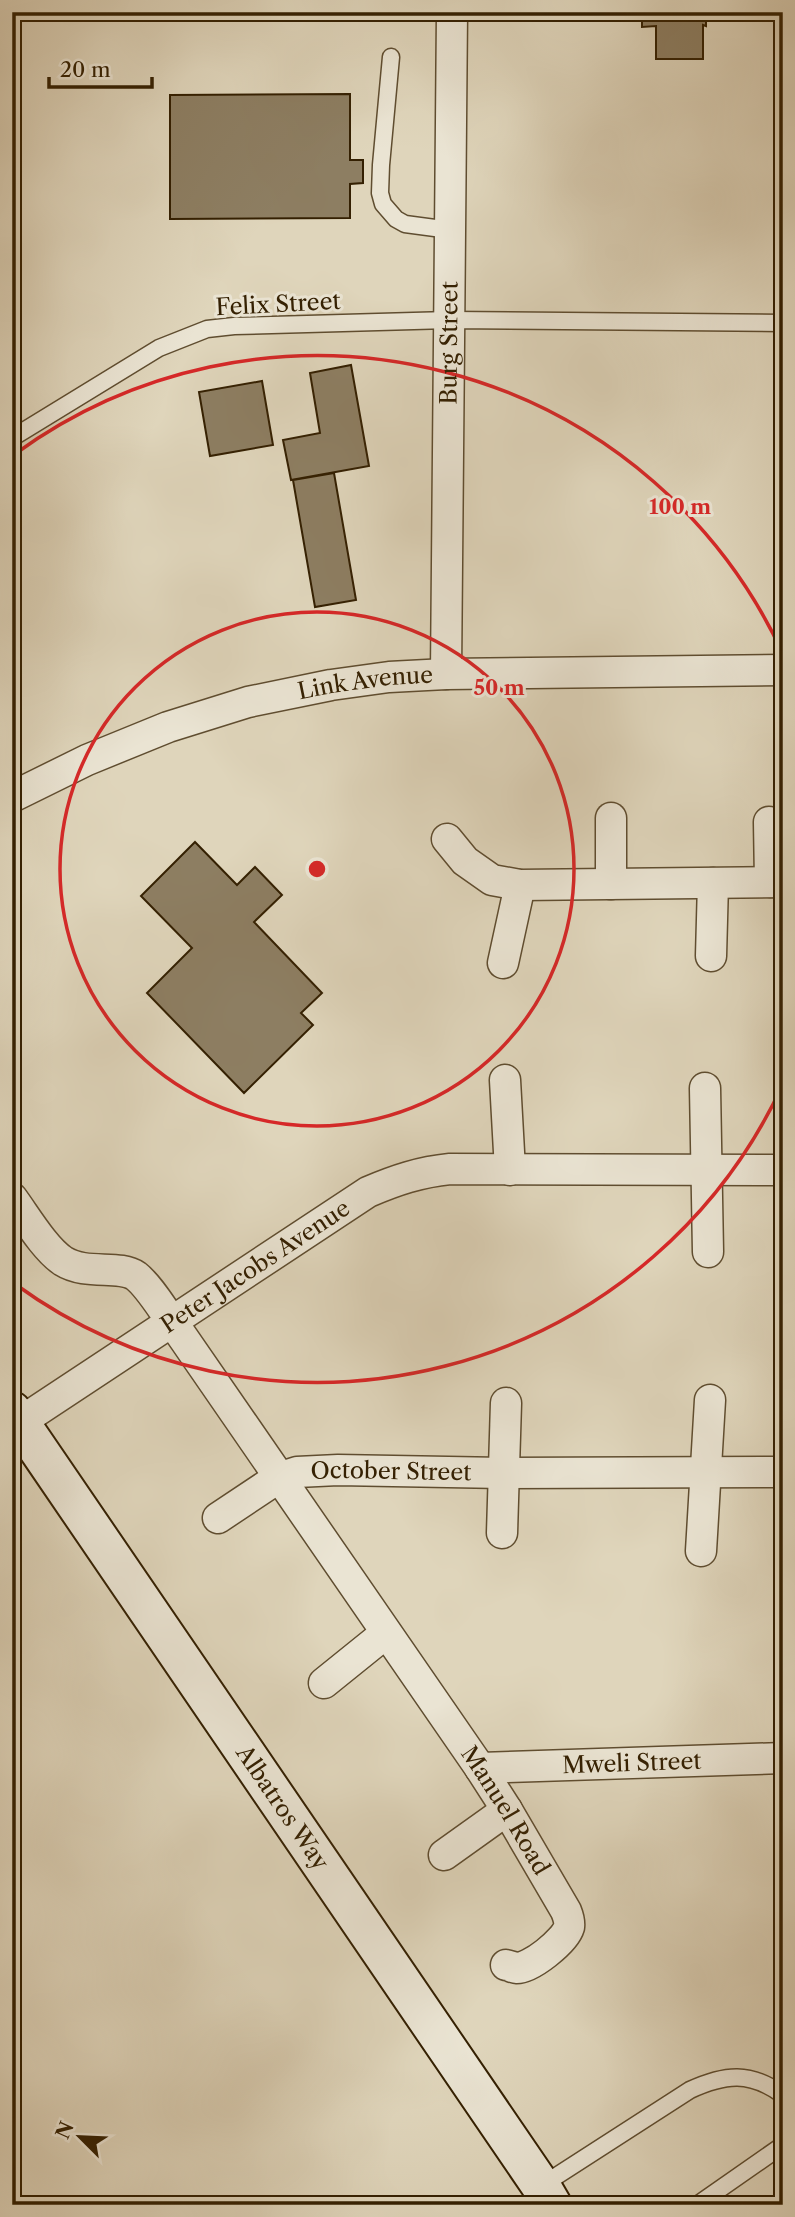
<svg xmlns="http://www.w3.org/2000/svg" width="795" height="2217" viewBox="0 0 795 2217" font-family="'Libre Caslon Text',serif">
	<style>
		.building { fill: #8d7e62; stroke: #342002; stroke-width: 2 }
		.lines { fill: none; stroke-linecap: round; stroke-linejoin: round }
		.lane-casing { stroke: #5f4d30; stroke-width: 19 }
		.street-casing { stroke: #5f4d30; stroke-width: 33 }
		.secondary-casing { stroke: #342002; stroke-width: 42 }
		.lane { stroke: #eae4d3; stroke-width: 16 }
		.street { stroke: #eae4d3; stroke-width: 30 }
		.secondary { stroke: #eae4d3; stroke-width: 38 }
		.ring { fill: none; stroke: #d62828; stroke-width: 3.5 }
		.labels { text-anchor: middle; stroke-width: 6; stroke-linejoin: round; paint-order: stroke }
		.street-label { font-size: 23px; fill: #342002; stroke: #eae4d3 }
		.centre { fill: #d62828; stroke: #eae4d3; stroke-width: 3.5 }
		.ring-label { font-size: 21px; text-anchor: middle; font-weight: bold; fill: #d62828; stroke: #eae4d3; stroke-width: 6; stroke-linejoin: round; paint-order: stroke }
	</style>
	<rect width="100%" height="100%" fill="#dfd5bb"/>
	<filter id="stains"><feTurbulence type="fractalNoise" baseFrequency=".00286" numOctaves="4"/><feColorMatrix values="0 0 0 0 .2 0 0 0 0 .09 0 0 0 0 .02 0 0 0 .5 -.17"/></filter>
	<radialGradient id="worn" r=".72"><stop offset=".6" stop-color="#630" stop-opacity="0"/><stop offset="1" stop-color="#630" stop-opacity=".3"/></radialGradient>
	<path class="building" d="M642 12H706V26L703 25V59H656V26L642 27Z
		M350 94V160H363V183L350 184V218L170 219V95Z
		M351 365 369 466 291 480 283 440 320 433 310 373Z
		M262 381 273 445 210 456 199 392Z
		M334 473 356 600 315 607 293 480Z
		M195 842 237 885 255 867 282 895 254 922 322 993 301 1013 313 1025 244 1093 147 993 192 948 141 896Z"/>
	<g class="lines">
		<g class="lane-casing">
			<path id="lane" d="M391 57 381 165 380 193 383 204 396 219 405 224 450 230
				M12 438 159 348 207 329 234 326 449 320 783 323
				M541 2186 690 2090C725 2074 750 2071 783 2095
				M697 2205 783 2145"/>
		</g>
		<g class="street-casing">
			<g id="street">
				<path id="s1" d="M446 674 452 12"/>
				<path id="s2" d="M12 797 87 760 168 727 248 702 331 685 389 677 446 674 783 670"/>
				<path d="M611 818V884"/>
				<path d="M769 822 770 882"/>
				<path d="M447 839 465 861 492 880 520 885 783 882"/>
				<path d="M711 956 713 883"/>
				<path d="M503 963 520 885"/>
				<path d="M505 1080 510 1170"/>
				<path d="M705 1088 708 1252"/>
				<path id="s3" d="M12 1198C26 1217 44 1248 63 1261 87 1276 119 1264 136 1276 149 1286 163 1310 173 1323L480 1768 507 1810 566 1911C568 1916 570 1921 569 1927 565 1941 530 1969 516 1968 515 1968 507 1965 506 1965"/>
				<path id="s4" d="M20 1422 368 1192C396 1180 420 1172 450 1169L783 1170"/>
				<path id="s5" d="M218 1518 278 1478 297 1472 338 1470 503 1473 783 1472"/>
				<path d="M502 1533 506 1403"/>
				<path d="M701 1551 710 1400"/>
				<path d="M324 1683 386 1633"/>
				<path id="s6" d="M480 1768 783 1758"/>
				<path d="M444 1855 507 1810"/>
			</g>
		</g>
		<g class="secondary-casing">
			<g id="secondary">
				<path id="s7" d="M12 1411 541 2186 552 2205"/>
			</g>
		</g>
		<use href="#lane" class="lane"/>
		<use href="#street" class="street"/>
		<use href="#secondary" class="secondary"/>
	</g>
	<g class="ring">
		<circle cx="317" cy="869" r="257"/>
		<path d="M782 1086A513 513 0 0 1 15 1284M15 454A513 513 0 0 1 782 652"/>
	</g>
	<g class="labels">
		<g class="street-label">
			<text transform="translate(278 304) rotate(-3)" y="8">Felix Street</text>
			<text dy="8" stroke="none"><textPath href="#s1" startOffset="331">Burg Street</textPath></text>
			<text dy="8" stroke="none"><textPath href="#s2" startOffset="374">Link Avenue</textPath></text>
			<text dy="8" stroke="none"><textPath href="#s4" startOffset="282">Peter Jacobs Avenue</textPath></text>
			<text dy="8" stroke="none"><textPath href="#s5" startOffset="186">October Street</textPath></text>
			<text dy="8" stroke="none"><textPath href="#s6" startOffset="152">Mweli Street</textPath></text>
			<text dy="8" stroke="none"><textPath href="#s7" startOffset="480">Albatros Way</textPath></text>
			<text dy="8" stroke="none"><textPath href="#s3" startOffset="807">Manuel Road</textPath></text>
		</g>
	</g>
	<circle cx="317" cy="869" r="10" class="centre"/>
	<g class="ring-label">
		<text x="680" y="514">100 m</text>
		<text x="499" y="695">50 m</text>
	</g>
	<rect width="795" height="2217" fill="none" stroke="#dfd5bb" stroke-width="42"/>
	<rect x="14" y="14" width="767" height="2189" fill="none" stroke="#342002" stroke-width="3.5"/>
	<rect x="21" y="21" width="753" height="2175" fill="none" stroke="#342002" stroke-width="2"/>
	<g transform="translate(80 2137) rotate(294)" stroke="#eae4d3" stroke-width="5" paint-order="stroke">
	<path d="M0-5L12 26L0 18L-12 26Z" fill="#342002"/>
	<text y="-10" font-size="19" font-weight="bold" text-anchor="middle" fill="#342002">N</text>
	</g>
	<path d="M49 77v10h103v-10" fill="none" stroke="#342002" stroke-width="3.5"/>
	<text x="60" y="77" font-size="21" fill="#342002" stroke="#eae4d3" stroke-width="5" paint-order="stroke">20 m</text>
	<rect width="100%" height="100%" filter="url(#stains)"/>
	<rect width="100%" height="100%" fill="url(#worn)"/>
</svg>
